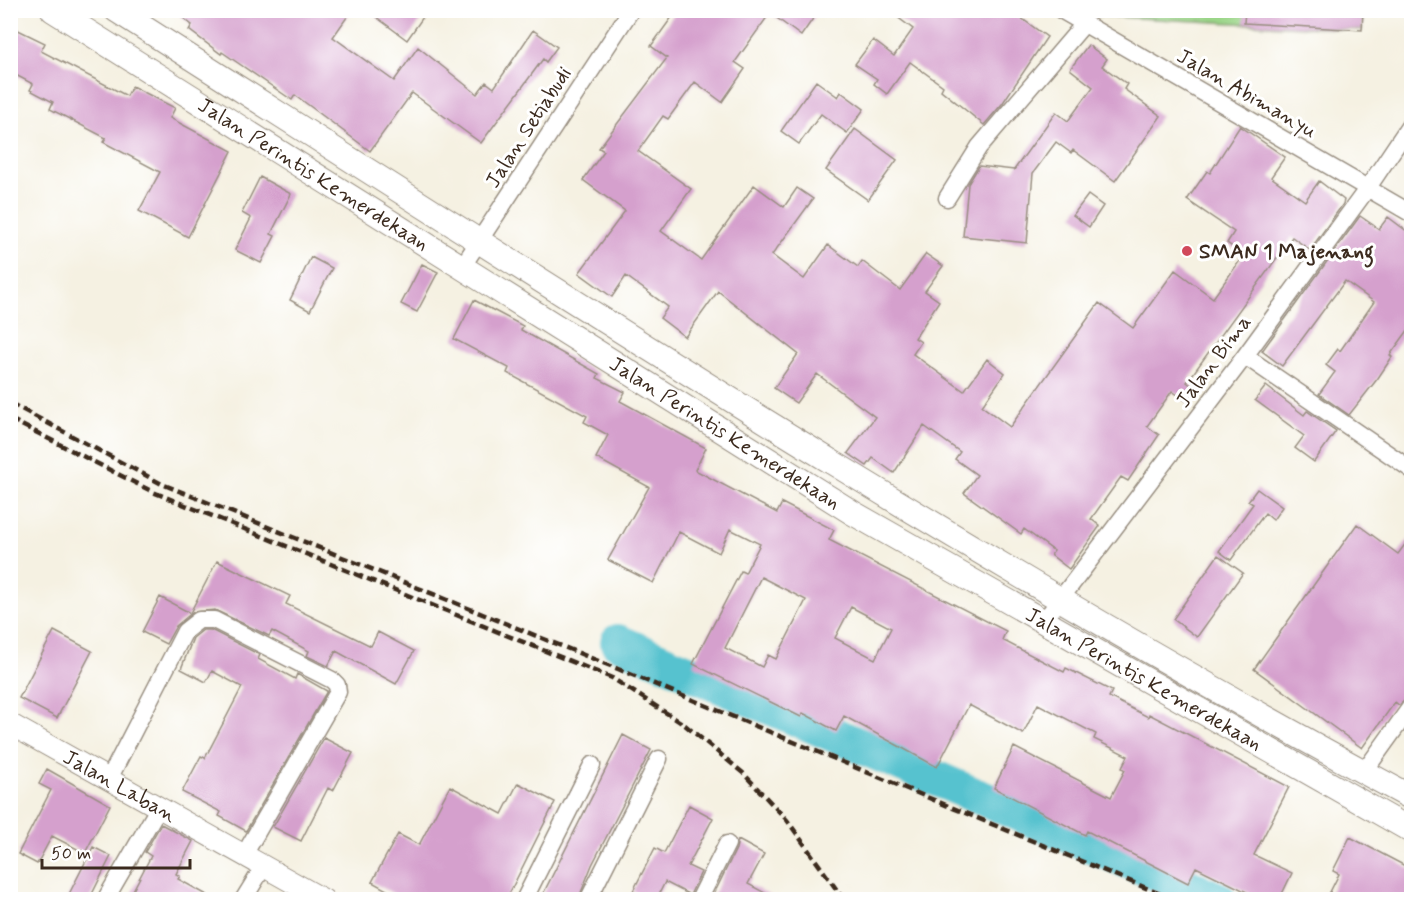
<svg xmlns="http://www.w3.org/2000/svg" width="1422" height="910" viewBox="0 0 1422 910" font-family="Mynerve,sans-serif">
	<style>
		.green { fill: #9bd689; stroke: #6b8054; stroke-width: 1.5 }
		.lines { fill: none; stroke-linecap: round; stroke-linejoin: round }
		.river { stroke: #56c2cf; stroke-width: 36 }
		.building { fill: #d5a0cd; fill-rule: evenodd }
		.minor-casing { stroke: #988e80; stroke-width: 19 }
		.tertiary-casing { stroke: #988e80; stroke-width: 23 }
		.secondary-casing { stroke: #988e80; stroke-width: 26 }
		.minor { stroke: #fff; stroke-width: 16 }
		.tertiary { stroke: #fff; stroke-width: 21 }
		.secondary { stroke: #fff; stroke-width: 24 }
		.rail { stroke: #3b2a1e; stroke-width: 4.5; stroke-dasharray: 9 4.5; stroke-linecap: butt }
		.poi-dot { fill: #d1495b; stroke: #fff; stroke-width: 2 }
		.labels { text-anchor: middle; stroke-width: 6; stroke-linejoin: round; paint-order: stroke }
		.street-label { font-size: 21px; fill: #3b2a1e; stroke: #fff }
		.poi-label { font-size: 21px; font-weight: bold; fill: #3b2a1e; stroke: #fff; text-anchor: start }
	</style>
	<rect width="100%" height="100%" fill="#fff"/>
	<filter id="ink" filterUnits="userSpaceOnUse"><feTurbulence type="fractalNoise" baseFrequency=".0167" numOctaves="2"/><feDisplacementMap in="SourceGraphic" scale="12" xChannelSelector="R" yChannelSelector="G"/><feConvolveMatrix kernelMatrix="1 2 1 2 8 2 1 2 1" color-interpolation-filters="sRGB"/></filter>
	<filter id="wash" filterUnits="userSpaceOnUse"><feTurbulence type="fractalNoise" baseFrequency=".008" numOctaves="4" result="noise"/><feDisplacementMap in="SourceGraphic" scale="24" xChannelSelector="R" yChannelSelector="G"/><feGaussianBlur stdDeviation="1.35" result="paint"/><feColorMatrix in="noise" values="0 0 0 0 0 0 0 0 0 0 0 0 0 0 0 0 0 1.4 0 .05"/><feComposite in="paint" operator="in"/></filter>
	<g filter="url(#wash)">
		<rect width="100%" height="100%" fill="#f5f1e2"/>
		<path class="green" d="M1082 10 1363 11 1362 30 1082 15Z"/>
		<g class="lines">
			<path class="river" d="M618 642 1219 900"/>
		</g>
		<g id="blocks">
			<path class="building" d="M173 10H352L333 37 394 81 418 47 477 94 486 82 494 88 533 30 557 47 546 62 543 59 481 143 412 93 370 151 295 95 292 100 222 52 221 54 189 30 192 25Z
				M367 10H428L407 40Z
				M677 10H819L801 36 770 13 735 62 745 69 722 102 695 82 668 119 663 116 638 151 691 189 661 231 701 260 754 185 784 207 797 188 813 199 772 255 804 279 828 245 858 267 862 261 900 290 926 254 943 266 925 291 939 301 915 338 921 342 913 354 964 391 987 359 1005 373 982 406 1010 427 1099 303 1133 328 1175 270 1213 298 1244 255 1227 243 1234 232 1187 200 1207 171 1210 173 1240 126 1285 157 1271 177 1305 201 1319 181 1344 200 1343 204 1310 250 1292 237 1187 382 1197 390 1188 402 1172 391 1147 426 1159 435 1128 481 1121 477 1091 519 1100 526 1069 569 1051 555 1054 551 1024 529 1021 534 964 493 977 475 955 459 960 452 924 426 894 473 873 458 867 466 848 453 875 417 817 374 796 403 774 388 798 354 718 291 685 337 660 318 668 307 626 276 612 297 579 273 625 211 583 180 604 151 599 148 667 58 651 46Z
				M888 10H1010L1047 37 1002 104 984 125 941 90 943 86 910 62 887 94 874 84 877 79 855 64 873 40 894 56 913 29Z
				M1245 10H1363L1362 30 1244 23Z
				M10 26 45 43 41 51 127 96 132 86 175 108 170 118 232 151 188 237 139 211 160 172 103 142 106 138 50 109 53 102 30 90 33 84 10 72Z
				M1088 45 1107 59 1102 66 1127 84 1124 89 1161 116 1115 181 1073 150 1071 153 1056 142 1033 173 1027 243 963 236 968 184 979 166 1014 170 1056 112 1068 121 1093 87 1070 69Z
				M816 81 838 97 841 92 864 109 847 133 821 114 799 144 781 131Z
				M855 129 897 160 868 200 826 170Z
				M260 177 291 194 271 234 275 236 261 263 235 250 251 218 242 213Z
				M1088 195 1103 206 1089 227 1073 215Z
				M1360 216 1379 229 1388 217 1412 235V325L1390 355 1392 357 1378 378 1349 415 1319 394 1335 372 1326 365 1338 349 1340 351 1374 302 1345 281 1282 366 1262 351Z
				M311 257 332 268 310 311 290 300Z
				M422 264 438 272 417 312 401 304Z
				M474 300 523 326 521 330 599 374 597 378 625 392 620 401 706 448 695 470 777 513 782 503 834 530 829 540 1006 631 1002 640 1064 672 1066 668 1112 691 1109 697 1148 717 1149 714 1289 787 1254 855 1292 873 1279 900H1263L1196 867 1188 883 1087 831 1085 835 994 788 1014 747 1111 797 1125 770 1122 768 1128 756 1094 739 1096 734 1038 704 1023 734 969 705 937 767 844 716 836 731 803 713 801 717 693 664 741 571 745 573 760 544 730 529 719 553 679 532 653 583 608 560 649 487 596 458 608 435 584 422 587 416 507 373 509 368 454 339ZM761 577 806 600 776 659 768 655 762 667 725 648ZM851 607 891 628 875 659 835 638Z
				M1266 386 1304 415 1307 411 1336 431 1314 462 1295 448 1304 436 1255 400Z
				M1257 489 1282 507 1273 520 1265 513 1231 560 1219 551 1253 504 1248 501Z
				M1357 524 1398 554 1412 535V695L1399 705 1395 702 1362 748 1254 669Z
				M1218 555 1243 573 1197 637 1173 619Z
				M217 561 290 596 286 604 371 646 378 632 414 651 396 684 336 651 328 666 307 656 309 651 272 631 269 636 215 610 193 612 176 626 166 644 142 632 160 597 190 613Z
				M203 630H211L260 655 258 659 295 679 297 674 327 691 246 831 219 816 221 812 182 792 201 756 205 758 242 687 212 671 206 682 181 669 193 638Z
				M54 631 92 651 57 718 19 698Z
				M623 735 651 750 592 865 578 900H540Z
				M324 738 353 753 333 791 328 788 301 841 273 827Z
				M47 769 110 805 85 853 52 836 37 864 18 854 51 790 39 784Z
				M518 783 555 802 506 900H405L372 882 398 834 419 845 450 786 502 814Z
				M689 805 713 818 688 866 701 872 690 895 665 882 656 900H648L633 891 655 848 664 853Z
				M161 824 193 841 176 874 180 876 178 879 216 900H128L151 856 145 852Z
				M1350 837 1411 869V900H1326L1339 874 1333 871Z
				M738 840 764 854 748 884 778 900H711L736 849Z
				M93 847 111 856 89 900H66Z"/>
		</g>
	</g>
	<g filter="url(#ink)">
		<use href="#blocks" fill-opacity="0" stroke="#988e80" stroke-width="1.5"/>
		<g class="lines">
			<g class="minor-casing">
				<path id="minor" d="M1061 10 1412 214
					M947 198 979 147 1084 24
					M462 267 631 10
					M1245 356 1412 470
					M1043 622 1245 356 1367 189 1412 122
					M1364 772 1412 705
					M109 779 185 631 199 620H214L332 680 337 685 338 692 244 855
					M105 900 159 807
					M243 900 264 866
					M524 900 592 765
					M588 900 659 759
					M699 900 727 844"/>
			</g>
			<g class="tertiary-casing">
				<g id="tertiary">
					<path id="s1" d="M10 724 324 900"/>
				</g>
			</g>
			<g class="secondary-casing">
				<g id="secondary">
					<path id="s2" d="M53 10 853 513 1412 831"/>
					<path d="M116 10C542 281 966 558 1412 798"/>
				</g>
			</g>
			<use href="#minor" class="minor"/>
			<use href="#tertiary" class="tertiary"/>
			<use href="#secondary" class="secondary"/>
			<path class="rail" d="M10 403 162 484 618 669 1175 900
				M10 419 153 492 612 678 685 725 743 773 787 820 844 900"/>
		</g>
	</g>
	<circle class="poi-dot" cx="1187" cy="251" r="6"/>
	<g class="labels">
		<g class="street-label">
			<text transform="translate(1247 93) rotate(30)" y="7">Jalan Abimanyu</text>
			<text transform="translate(528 127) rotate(-57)" y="7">Jalan Setiabudi</text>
			<text dy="7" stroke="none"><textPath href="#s2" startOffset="308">Jalan Perintis Kemerdekaan</textPath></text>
			<text transform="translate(1213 361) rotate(-53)" y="7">Jalan Bima</text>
			<text dy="7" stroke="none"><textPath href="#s2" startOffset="794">Jalan Perintis Kemerdekaan</textPath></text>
			<text dy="7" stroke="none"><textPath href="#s2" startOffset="1280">Jalan Perintis Kemerdekaan</textPath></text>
			<text dy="7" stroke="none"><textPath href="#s1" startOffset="126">Jalan Laban</textPath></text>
		</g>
		<g class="poi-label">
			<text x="1199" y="258">SMAN 1 Majenang</text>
		</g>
	</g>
	<rect width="1422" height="910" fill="none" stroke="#fff" stroke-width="36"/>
	<path d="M42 859v9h148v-9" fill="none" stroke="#3b2a1e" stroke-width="3"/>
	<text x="51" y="859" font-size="18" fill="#3b2a1e" stroke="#ffffff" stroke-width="4.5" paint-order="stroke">50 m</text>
</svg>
